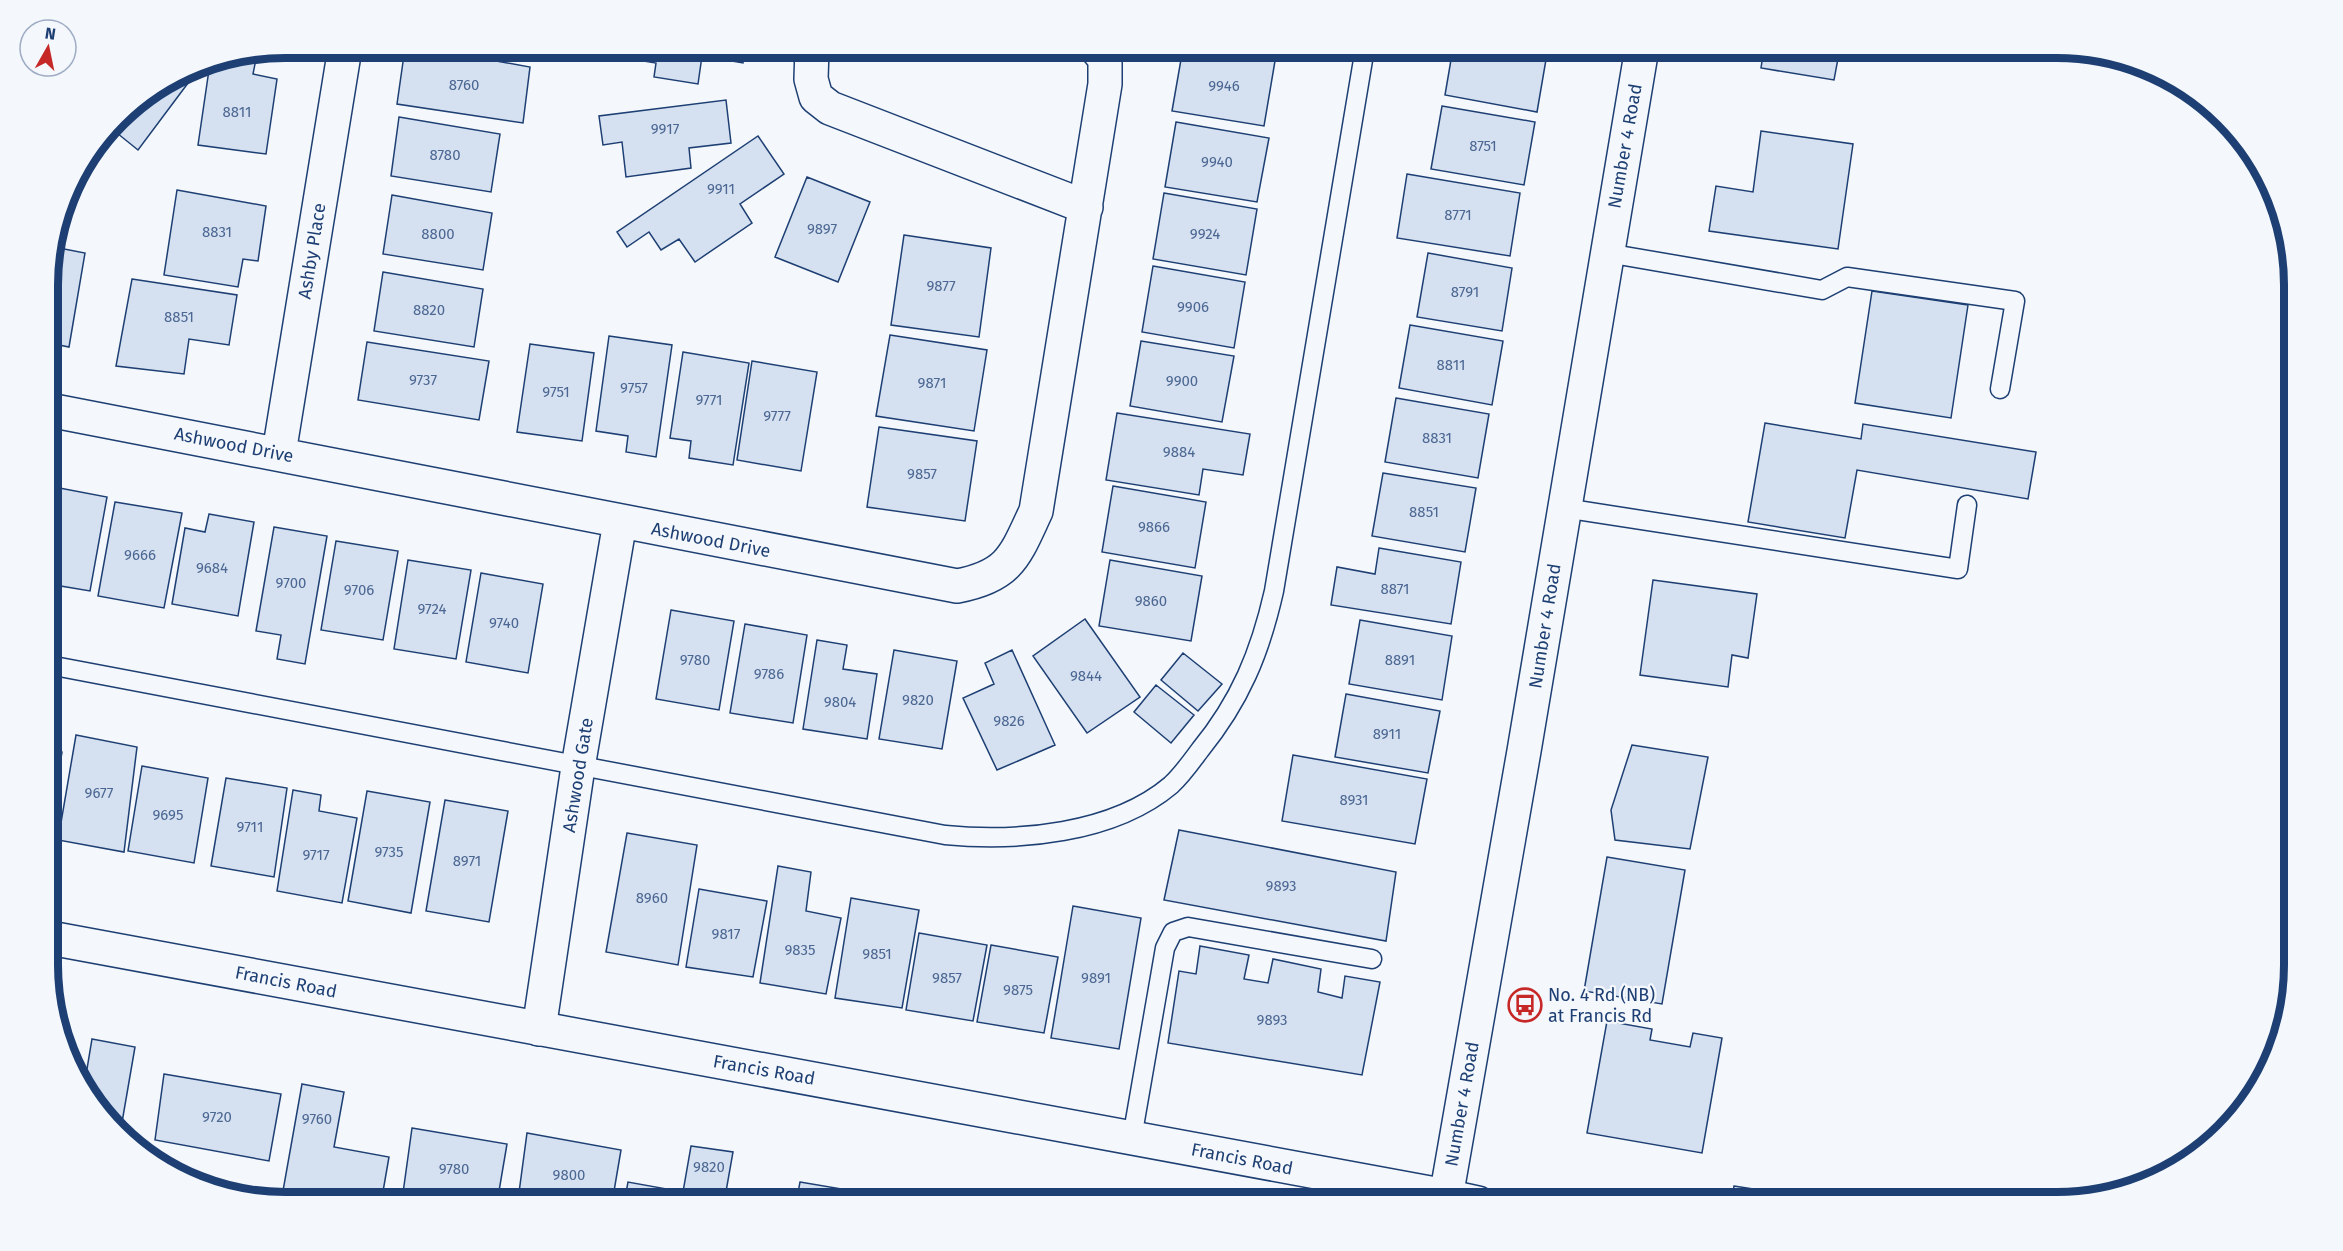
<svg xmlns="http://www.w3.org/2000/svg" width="2343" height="1251" viewBox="0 0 2343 1251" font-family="'Fira Sans',sans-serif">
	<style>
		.building { fill: #d5e0f0; stroke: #1d3f73; stroke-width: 1.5 }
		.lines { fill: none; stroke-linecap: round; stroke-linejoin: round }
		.lane-casing { stroke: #1d3f73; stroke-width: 21 }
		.street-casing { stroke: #1d3f73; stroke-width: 36 }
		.secondary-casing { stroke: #1d3f73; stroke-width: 36 }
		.lane { stroke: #f4f7fb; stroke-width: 18 }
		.street { stroke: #f4f7fb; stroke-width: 33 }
		.secondary { stroke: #f4f7fb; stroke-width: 33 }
		.labels { text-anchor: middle; stroke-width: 4.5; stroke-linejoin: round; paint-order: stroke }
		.number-label { font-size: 15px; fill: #4b6792 }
		.street-label { font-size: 18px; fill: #1d3f73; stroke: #f4f7fb }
		.poi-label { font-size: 18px; fill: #1d3f73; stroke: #f4f7fb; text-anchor: start }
		.rim { fill: none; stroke: #1d3f73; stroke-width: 8 }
	</style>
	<rect width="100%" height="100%" fill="#f4f7fb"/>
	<path class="building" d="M405 48H424L530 67 523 123 397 104Z
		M607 48H745L743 63 702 56 698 84 654 77 656 63 606 55Z
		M1183 48H1201L1275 61 1264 126 1172 111Z
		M1453 48H1548L1537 112 1445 95Z
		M1764 48H1840L1834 80 1761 68Z
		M257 54 253 74 277 79 266 154 198 145 210 63Z
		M188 70 194 75 138 150 112 129 129 107Z
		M726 100 731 143 689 148 691 168 626 177 622 142 603 145 599 116Z
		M1442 106 1535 122 1524 185 1431 169Z
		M399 117 500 134 491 192 391 176Z
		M1176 122 1269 138 1257 202 1165 187Z
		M1761 131 1853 144 1838 249 1709 231 1716 186 1753 192Z
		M758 136 784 174 740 204 752 223 695 262 679 239 661 250 649 232 627 247 617 232Z
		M1407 174 1520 193 1510 256 1397 238Z
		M807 177 870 202 838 282 775 257Z
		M177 190 266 206 258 261 243 259 238 287 164 275Z
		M1164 193 1257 209 1246 275 1153 259Z
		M392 195 492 213 483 270 383 254Z
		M904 235 991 248 979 337 891 325Z
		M54 247 85 253 69 347 49 343V269Z
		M1428 253 1512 268 1502 331 1417 317Z
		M1153 266 1245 282 1234 348 1142 332Z
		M383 272 483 289 474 347 374 331Z
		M132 279 237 295 229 345 189 339 184 374 116 366Z
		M1872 291 1968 305 1951 418 1855 403Z
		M1410 325 1503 341 1492 405 1399 388Z
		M890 335 987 350 974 431 876 416Z
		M609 336 672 345 656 457 626 452 628 436 596 431Z
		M1141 341 1234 356 1222 422 1130 406Z
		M367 342 489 361 479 420 358 400Z
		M530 344 594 353 582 441 517 432Z
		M683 352 749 363 733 465 689 458 691 441 670 438Z
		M752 361 817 372 801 471 737 460Z
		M1396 398 1489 414 1478 478 1385 462Z
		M1117 413 1250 434 1243 475 1203 469 1199 495 1106 480Z
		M1765 423 1861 439 1863 424 2036 452 2028 499 1857 470 1845 538 1748 522Z
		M879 427 977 441 965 521 867 507Z
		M1383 473 1476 488 1465 552 1372 536Z
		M49 486 107 497 90 591 49 584Z
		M1113 486 1206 502 1195 568 1102 552Z
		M115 502 182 513 164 608 98 596Z
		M209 514 254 522 238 616 172 604 185 528 205 532Z
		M274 527 327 536 305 664 277 659 281 635 256 631Z
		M336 541 398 551 383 640 321 630Z
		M1379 548 1461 562 1451 624 1331 605 1337 567 1375 574Z
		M408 560 471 570 456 659 394 649Z
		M1110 560 1202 576 1191 641 1099 626Z
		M481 573 543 584 528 673 466 662Z
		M1653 580 1757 594 1748 658 1732 655 1728 687 1640 675Z
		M671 610 734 621 719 710 656 699Z
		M1085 619 1140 697 1087 733 1033 656Z
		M1360 620 1452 636 1442 700 1349 684Z
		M745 624 807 635 793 723 730 713Z
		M817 640 847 645 843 669 877 674 867 739 803 729Z
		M894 650 957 661 942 749 879 739Z
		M1012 650 1055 745 997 770 963 698 994 684 985 663Z
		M1183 653 1222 684 1198 711 1161 680Z
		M1156 685 1194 715 1171 743 1134 712Z
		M1346 694 1440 711 1428 773 1335 757Z
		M76 735 137 747 124 852 58 840Z
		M1632 745 1708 757 1690 849 1615 840 1611 810Z
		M50 750 62 752 50 823Z
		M1293 755 1427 779 1415 844 1282 821Z
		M142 766 208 778 194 863 128 851Z
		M226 778 287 788 274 877 211 866Z
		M293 790 321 795 319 811 357 818 342 903 277 891Z
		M367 791 430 802 411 913 348 901Z
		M445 800 508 811 489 922 426 911Z
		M1179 830 1396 872 1386 941 1164 900Z
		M627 833 697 845 678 965 606 952Z
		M1607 857 1685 870 1662 1004 1584 991Z
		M778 866 811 872 806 911 841 918 826 994 760 983Z
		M699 889 767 901 753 977 686 967Z
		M851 898 919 910 902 1008 835 998Z
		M1073 906 1141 918 1119 1049 1051 1038Z
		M919 933 987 945 973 1021 906 1010Z
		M991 945 1058 957 1044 1033 977 1022Z
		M1200 946 1249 955 1244 979 1268 983 1273 959 1321 969 1318 992 1342 998 1345 976 1380 982 1362 1075 1168 1043 1179 971 1196 974Z
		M1607 1021 1652 1029 1650 1040 1690 1047 1693 1033 1722 1038 1702 1153 1587 1133Z
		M92 1039 135 1047 120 1134 88 1098 84 1087Z
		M164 1074 281 1094 269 1161 155 1140Z
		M302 1084 344 1092 334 1147 389 1157 381 1203 281 1202Z
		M412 1128 507 1144 497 1203H453L403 1193Z
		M527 1133 621 1150 612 1203H534L518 1200Z
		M691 1146 733 1152 724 1203H624L628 1182 683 1192Z
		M800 1182 842 1189 839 1203H796Z
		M1734 1186 1772 1192 1771 1203 1731 1202Z"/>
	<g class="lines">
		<g class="lane-casing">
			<path id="lane" d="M1607 253 1822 290 1847 277 2015 301 2000 389
				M1564 508 1958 569 1967 505
				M49 665 945 835C1017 842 1113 834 1171 785 1182 775 1191 762 1200 750 1240 701 1260 653 1274 591L1365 48
				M1132 1138 1165 948 1173 932 1188 927 1372 959"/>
		</g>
		<g class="street-casing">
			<path id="street" d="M812 48 811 79 816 97 830 108 1086 207
				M49 410C352 467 654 529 957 586 1010 576 1015 556 1036 511L1105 84V59L1096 48
				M279 453 345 48
				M539 1029 578 767 620 522
				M1446 1196 1478 1203"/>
		</g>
		<g class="secondary-casing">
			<path id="secondary" d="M50 938 1446 1196
				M1445 1203 1524 751 1642 48"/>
		</g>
		<use href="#lane" class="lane"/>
		<use href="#street" class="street"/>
		<use href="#secondary" class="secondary"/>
	</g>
	<defs>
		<g id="bus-ring" transform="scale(1.725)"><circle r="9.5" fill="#f4f7fb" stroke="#c62828" stroke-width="1.5"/><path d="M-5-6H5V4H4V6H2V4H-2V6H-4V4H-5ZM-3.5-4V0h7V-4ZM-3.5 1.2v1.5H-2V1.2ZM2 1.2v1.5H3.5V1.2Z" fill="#c62828"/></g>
	</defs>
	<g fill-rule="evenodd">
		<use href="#bus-ring" x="1525" y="1005"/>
	</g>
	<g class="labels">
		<g class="number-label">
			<text x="464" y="90">8760</text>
			<text x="1224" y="91">9946</text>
			<text x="237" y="117">8811</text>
			<text x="665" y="134">9917</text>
			<text x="1483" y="151">8751</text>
			<text x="445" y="160">8780</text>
			<text x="1217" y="167">9940</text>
			<text x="721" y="194">9911</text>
			<text x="1458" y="220">8771</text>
			<text x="822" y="234">9897</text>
			<text x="217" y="237">8831</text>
			<text x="438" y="239">8800</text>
			<text x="1205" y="239">9924</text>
			<text x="941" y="291">9877</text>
			<text x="1465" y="297">8791</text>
			<text x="1193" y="312">9906</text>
			<text x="429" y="315">8820</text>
			<text x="179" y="322">8851</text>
			<text x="1451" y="370">8811</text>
			<text x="423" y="385">9737</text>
			<text x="1182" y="386">9900</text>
			<text x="932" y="388">9871</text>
			<text x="634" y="393">9757</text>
			<text x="556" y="397">9751</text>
			<text x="709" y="405">9771</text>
			<text x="777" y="421">9777</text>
			<text x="1437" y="443">8831</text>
			<text x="1179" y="457">9884</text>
			<text x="922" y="479">9857</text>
			<text x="1424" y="517">8851</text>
			<text x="1154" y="532">9866</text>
			<text x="140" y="560">9666</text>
			<text x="212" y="573">9684</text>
			<text x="291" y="588">9700</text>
			<text x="1395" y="594">8871</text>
			<text x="359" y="595">9706</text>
			<text x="1151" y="606">9860</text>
			<text x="432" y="614">9724</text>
			<text x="504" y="628">9740</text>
			<text x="695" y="665">9780</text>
			<text x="1400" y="665">8891</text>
			<text x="769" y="679">9786</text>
			<text x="1086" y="681">9844</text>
			<text x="918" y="705">9820</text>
			<text x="840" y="707">9804</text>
			<text x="1009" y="726">9826</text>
			<text x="1387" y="739">8911</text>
			<text x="99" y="798">9677</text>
			<text x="1354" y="805">8931</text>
			<text x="168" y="820">9695</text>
			<text x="250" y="832">9711</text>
			<text x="389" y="857">9735</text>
			<text x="316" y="860">9717</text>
			<text x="467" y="866">8971</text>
			<text x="1281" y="891">9893</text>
			<text x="652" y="903">8960</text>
			<text x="726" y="939">9817</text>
			<text x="800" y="955">9835</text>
			<text x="877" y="959">9851</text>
			<text x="947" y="983">9857</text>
			<text x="1096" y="983">9891</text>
			<text x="1018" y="995">9875</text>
			<text x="1272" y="1025">9893</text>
			<text x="217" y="1122">9720</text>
			<text x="317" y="1124">9760</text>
			<text x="709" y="1172">9820</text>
			<text x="454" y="1174">9780</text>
			<text x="569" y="1180">9800</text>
		</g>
		<g class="street-label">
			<text transform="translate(1625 146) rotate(-80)" y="6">Number 4 Road</text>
			<text transform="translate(312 251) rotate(-81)" y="6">Ashby Place</text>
			<text transform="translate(234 445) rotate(11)" y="6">Ashwood Drive</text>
			<text transform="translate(711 540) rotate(11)" y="6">Ashwood Drive</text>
			<text transform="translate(1545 626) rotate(-81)" y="6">Number 4 Road</text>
			<text transform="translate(578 775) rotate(-81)" y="6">Ashwood Gate</text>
			<text transform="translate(286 982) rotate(11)" y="6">Francis Road</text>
			<text transform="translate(764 1070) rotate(10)" y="6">Francis Road</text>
			<text transform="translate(1462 1104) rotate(-80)" y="6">Number 4 Road</text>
			<text transform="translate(1242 1159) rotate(11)" y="6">Francis Road</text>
		</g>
		<g class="poi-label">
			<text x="1548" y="1001">No. 4 Rd (NB)<tspan x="1548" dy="21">at Francis Rd</tspan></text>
		</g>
	</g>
	<path d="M0 0H2343V1251H0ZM285 58H2057A227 227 0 0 1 2284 285V965A227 227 0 0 1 2057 1192H285A227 227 0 0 1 58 965V285A227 227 0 0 1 285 58Z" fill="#f4f7fb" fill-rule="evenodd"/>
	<path class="rim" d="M285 58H2057A227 227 0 0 1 2284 285V965A227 227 0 0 1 2057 1192H285A227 227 0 0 1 58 965V285A227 227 0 0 1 285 58Z"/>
	<g transform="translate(48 48) rotate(9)"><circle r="28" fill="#f4f7fb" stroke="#9eadc5" stroke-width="1.5"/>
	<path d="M0-4.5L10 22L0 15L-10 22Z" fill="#c62828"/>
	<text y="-9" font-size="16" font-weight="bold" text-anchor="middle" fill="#1d3f73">N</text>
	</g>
</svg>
